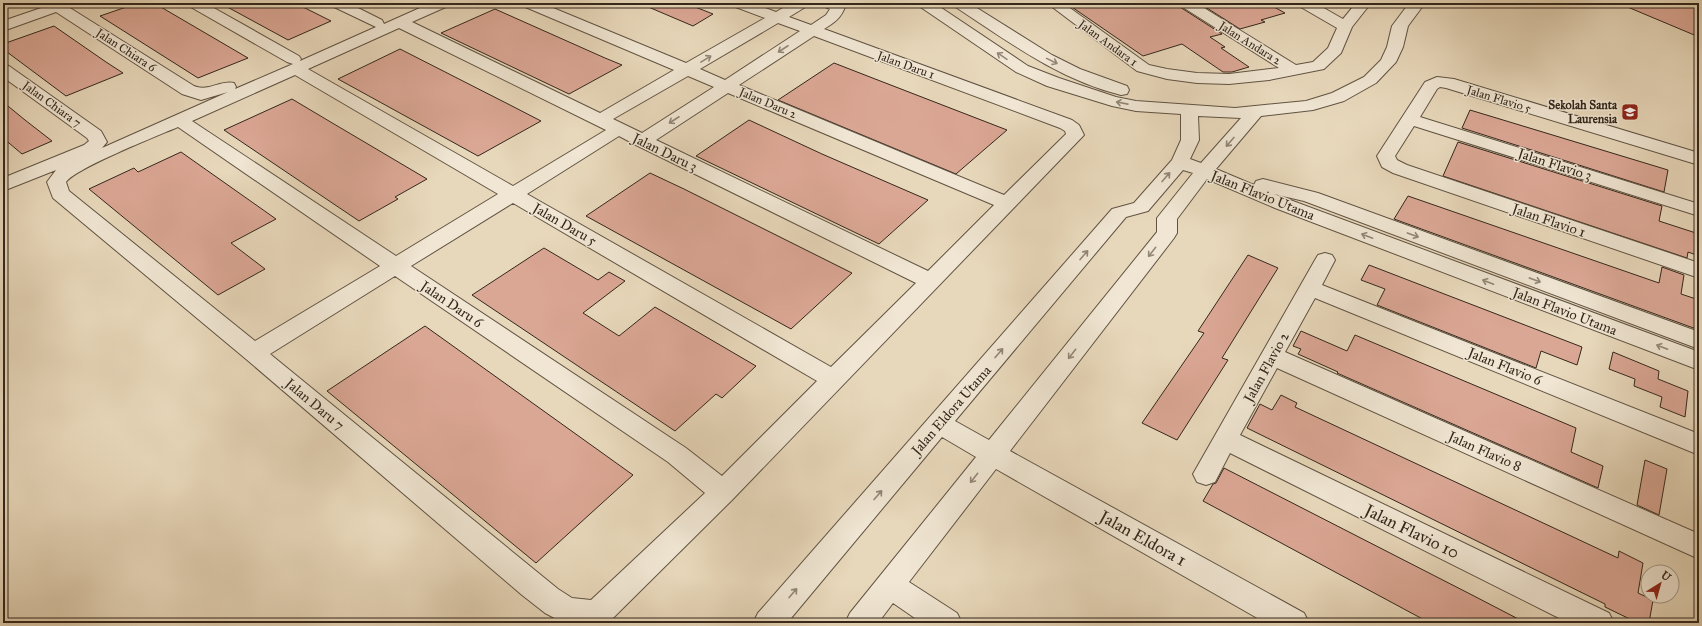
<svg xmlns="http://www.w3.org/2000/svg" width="1702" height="626" viewBox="0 0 1702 626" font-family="'IM FELL Great Primer',serif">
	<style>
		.building { fill: #dba795; stroke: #33271b }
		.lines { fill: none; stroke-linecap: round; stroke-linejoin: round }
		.minor-casing { stroke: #605343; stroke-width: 2 }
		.minor { fill: #f0e6d3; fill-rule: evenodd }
		.oneway { stroke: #928677 }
		.labels { text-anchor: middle; stroke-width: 3; stroke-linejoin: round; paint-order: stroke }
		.far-street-label { font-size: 12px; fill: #33271b; stroke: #f0e6d3 }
		.far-poi-label { font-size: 12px; font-weight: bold; fill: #33271b; stroke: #f0e6d3; text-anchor: end }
		.street-label { font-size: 14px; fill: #33271b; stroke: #f0e6d3 }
		.near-street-label { font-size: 17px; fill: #33271b; stroke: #f0e6d3 }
	</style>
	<rect width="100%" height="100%" fill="#e8d8bb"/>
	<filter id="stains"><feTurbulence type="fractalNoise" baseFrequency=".005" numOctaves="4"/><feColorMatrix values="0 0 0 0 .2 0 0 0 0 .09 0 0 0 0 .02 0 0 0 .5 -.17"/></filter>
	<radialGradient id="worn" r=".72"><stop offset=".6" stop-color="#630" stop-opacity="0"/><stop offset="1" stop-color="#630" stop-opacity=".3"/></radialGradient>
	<path class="building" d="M138 3H154L248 58 198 78 100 16Z
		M220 3H295L331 21 288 40Z
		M639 3H685L713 14 693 26Z
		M1066 3H1178L1180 7 1222 34 1210 37 1225 47 1221 48 1249 67 1232 72H1223L1182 44 1143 56Z
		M1199 3H1267L1285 13 1261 20 1265 22 1240 29Z
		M1618 3H1699V37Z
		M495 9 605 58 622 65 569 94 441 33Z
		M54 26 106 62 123 73 66 96 3 49V44Z
		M400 49 510 105 541 121 478 156 338 79Z
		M834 63 870 77 1007 130 956 174 778 100Z
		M292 99 334 124 427 179 395 197 398 199 359 221 224 130Z
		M3 102 25 120 52 141 22 154 3 138Z
		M1470 110 1668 170 1664 192 1462 128Z
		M749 120 822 154 928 200 879 244 696 156Z
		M1458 142 1662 206 1659 221 1699 234V256L1688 252 1687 258 1443 176Z
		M181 152 276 219 231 243 265 269 218 295 89 189 134 168 138 172Z
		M650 173 684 189 852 273 791 329 586 216Z
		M1408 196 1659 283 1662 267 1684 275 1681 294 1699 300V330L1394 219Z
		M544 248 598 280 609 272 625 281 583 313 619 336 655 307 756 366 722 398 716 394 675 431 472 295Z
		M1248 255 1278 268 1222 358 1228 360 1177 440 1142 423 1204 333 1198 331Z
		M1369 265 1582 347 1577 365 1541 351 1536 368 1377 305 1385 289 1361 280Z
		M425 326 633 475 536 563 327 391Z
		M1301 331 1347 351 1355 335 1576 428 1571 452 1603 466 1598 488 1337 373 1338 372 1298 354 1301 349 1293 346Z
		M1613 352 1659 371 1658 379 1688 391 1685 417 1660 407 1662 397 1634 386 1635 379 1609 369Z
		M1281 395 1297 403 1295 407 1618 558 1619 551 1643 563 1638 593 1653 600 1649 623H1638L1605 607V604L1247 428 1260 404 1272 410Z
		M1645 460 1667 469 1659 515 1637 505Z
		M1224 468 1474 596 1526 623H1430L1203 501 1213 484 1216 483Z"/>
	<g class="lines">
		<g class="minor-casing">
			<path id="minor" d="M45 3H76L74 6 70 8 194 86C208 92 220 80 234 83L236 87 235 89 293 64 287 62 189 6 187 3H205L299 56 301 59 300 61 376 27 332 6 330 3H348L382 20 384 24 431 3H450L448 6 412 22 600 113 674 70 523 6 521 3H541L686 63 765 18 733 6 731 3H752L776 12 791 3H809L807 6 789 17 811 25 826 15 830 9 823 6 821 3H841L845 7C841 18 834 23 824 29L1072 120 1079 125 1084 135 732 500 608 623H564L545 613 522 595 246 359 53 198 47 182 56 170 3 191V178L84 145 89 141 87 138 3 77V64L9 66 101 131 107 142 102 148 228 92 201 100 182 94 56 12 3 31V21L47 6ZM778 23 800 31 725 80 700 69ZM399 28 606 130 513 186 308 69ZM814 36 1060 128 1065 131 1066 134 1004 195 739 85ZM295 75 498 194 396 256 192 121ZM688 76 714 87 642 133 613 119ZM728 93 994 205 928 271 656 140ZM178 127 380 266 255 341 69 191 66 182C76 168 157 136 178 127ZM619 136 636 145 916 283 831 367 527 194ZM513 203 817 381 722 476 686 448 411 266ZM395 276 668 462 705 493 591 600 572 598 558 589 270 354Z
				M917 3H934L1028 66 1059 78 1116 97 1136 101 1235 108 1306 101 1332 93 1364 77 1381 60 1387 47 1392 26 1407 6 1410 3H1425L1408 26 1403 47 1396 62 1376 83 1344 101 1313 110 1261 116 1216 169 1254 185 1256 181 1263 179 1318 193 1699 332V349L1304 201 1274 194 1699 352V370L1275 208 1207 179 1177 219V233L1174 238 1010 451 1304 613 1309 623H1266L996 469 909 582 957 613 962 623H922L893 603 878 623H845L850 613 976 457 942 437 787 623H753L758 613 1112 209 1134 203 1172 160 1181 140V114L1136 111 1112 106 1047 86 1016 72 919 6ZM1198 116 1241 118 1201 163 1190 159 1199 140ZM1183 170 1193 173 1157 218V232L989 440 955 421 1126 217 1148 211Z
				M952 3H969L1052 55 1080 69 1127 86 1129 90 1127 94 1121 95C1059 80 1006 40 954 6Z
				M1047 3H1063L1149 65 1167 69 1197 73 1229 74 1279 68 1181 6 1179 3H1196L1296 65 1313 62 1328 48 1337 28 1299 6 1297 3H1315L1343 19 1356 3H1371L1352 27 1341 53 1324 69 1269 80 1229 84 1197 83 1167 79 1137 71Z
				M1437 77 1454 79 1699 153V165L1446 88 1440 87 1437 89 1420 117 1699 204V216L1414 126 1395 156 1397 160 1407 165 1699 263V278L1393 173 1382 167 1377 156 1425 82Z
				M1325 253 1332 255 1335 260 1322 285 1699 434V455L1315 298 1285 352 1699 534V559L1277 368 1240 435 1609 613 1614 623H1569L1230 453 1215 482 1206 485 1197 482 1193 474 1315 260 1318 255Z"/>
		</g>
		<use href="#minor" class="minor"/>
	</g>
	<defs><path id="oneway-shaft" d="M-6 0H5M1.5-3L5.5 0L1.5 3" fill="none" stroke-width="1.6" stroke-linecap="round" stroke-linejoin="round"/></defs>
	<g class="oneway">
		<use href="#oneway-shaft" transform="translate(783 49) rotate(147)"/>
		<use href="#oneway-shaft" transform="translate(1002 56) rotate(-146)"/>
		<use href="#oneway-shaft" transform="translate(706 59) rotate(-31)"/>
		<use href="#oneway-shaft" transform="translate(1052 61) rotate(26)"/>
		<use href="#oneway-shaft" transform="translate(1122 103) rotate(-169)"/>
		<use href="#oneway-shaft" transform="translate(674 120) rotate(147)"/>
		<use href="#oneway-shaft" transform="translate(1230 142) rotate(131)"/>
		<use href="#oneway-shaft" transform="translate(1166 177) rotate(-49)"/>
		<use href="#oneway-shaft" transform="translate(1413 235) rotate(20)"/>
		<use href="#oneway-shaft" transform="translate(1367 236) rotate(-159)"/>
		<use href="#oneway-shaft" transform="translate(1152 252) rotate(128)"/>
		<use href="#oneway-shaft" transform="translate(1084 255) rotate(-49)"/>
		<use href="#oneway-shaft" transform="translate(1535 280) rotate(20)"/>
		<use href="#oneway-shaft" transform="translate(1488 282) rotate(-159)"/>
		<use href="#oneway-shaft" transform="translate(1662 347) rotate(-159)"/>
		<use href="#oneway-shaft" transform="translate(999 353) rotate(-49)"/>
		<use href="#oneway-shaft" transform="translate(1072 354) rotate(128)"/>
		<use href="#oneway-shaft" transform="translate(974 478) rotate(128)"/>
		<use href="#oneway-shaft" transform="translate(878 495) rotate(-49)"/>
		<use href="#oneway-shaft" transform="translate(793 593) rotate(-49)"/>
	</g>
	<defs>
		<g id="school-square" transform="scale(0.9)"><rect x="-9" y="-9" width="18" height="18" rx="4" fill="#8f2418" stroke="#f0e6d3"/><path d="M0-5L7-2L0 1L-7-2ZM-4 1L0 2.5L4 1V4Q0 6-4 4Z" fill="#fff"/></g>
	</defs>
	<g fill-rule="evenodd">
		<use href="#school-square" x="1630" y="112"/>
	</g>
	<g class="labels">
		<g class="far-street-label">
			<text transform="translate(1108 43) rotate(36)" y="4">Jalan Andara 1</text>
			<text transform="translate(1250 43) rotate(32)" y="4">Jalan Andara 2</text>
			<text transform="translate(126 50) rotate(33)" y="4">Jalan Chiara 6</text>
			<text transform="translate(906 65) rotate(20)" y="4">Jalan Daru 1</text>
			<text transform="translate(1499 99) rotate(17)" y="4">Jalan Flavio 5</text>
			<text transform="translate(768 103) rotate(23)" y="4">Jalan Daru 2</text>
			<text transform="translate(52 104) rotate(36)" y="4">Jalan Chiara 7</text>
		</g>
		<g class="far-poi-label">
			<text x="1617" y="109">Sekolah Santa<tspan x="1617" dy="14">Laurensia</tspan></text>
		</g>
		<g class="street-label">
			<text transform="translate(665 152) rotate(26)" y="5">Jalan Daru 3</text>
			<text transform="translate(1555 164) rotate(18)" y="5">Jalan Flavio 3</text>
			<text transform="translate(1263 195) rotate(22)" y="5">Jalan Flavio Utama</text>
			<text transform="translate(1549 220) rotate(19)" y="5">Jalan Flavio 1</text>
			<text transform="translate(565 224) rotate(30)" y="5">Jalan Daru 5</text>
			<text transform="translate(452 304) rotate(34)" y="5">Jalan Daru 6</text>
			<text transform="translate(1565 311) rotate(21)" y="5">Jalan Flavio Utama</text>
			<text transform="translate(1505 366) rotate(22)" y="5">Jalan Flavio 6</text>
			<text transform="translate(1266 367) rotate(-61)" y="5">Jalan Flavio 2</text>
			<text transform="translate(315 404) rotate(40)" y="5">Jalan Daru 7</text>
			<text transform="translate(951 410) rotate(-49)" y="5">Jalan Eldora Utama</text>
			<text transform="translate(1485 451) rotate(24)" y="5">Jalan Flavio 8</text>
		</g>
		<g class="near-street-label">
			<text transform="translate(1412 531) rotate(26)" y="6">Jalan Flavio 10</text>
			<text transform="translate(1143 538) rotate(29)" y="6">Jalan Eldora 1</text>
		</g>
	</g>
	<rect width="1702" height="626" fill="none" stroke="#e8d8bb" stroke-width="16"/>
	<rect x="4" y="4" width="1694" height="618" fill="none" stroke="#33271b" stroke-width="2"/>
	<rect x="8" y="8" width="1686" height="610" fill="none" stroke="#33271b"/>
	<g transform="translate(1660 584) rotate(37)"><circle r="19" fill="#f0e6d3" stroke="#a49a89"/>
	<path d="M0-3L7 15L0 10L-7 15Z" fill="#8f2418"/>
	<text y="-6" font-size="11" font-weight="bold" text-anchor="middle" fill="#33271b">U</text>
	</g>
	<rect width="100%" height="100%" filter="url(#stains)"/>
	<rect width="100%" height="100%" fill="url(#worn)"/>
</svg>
